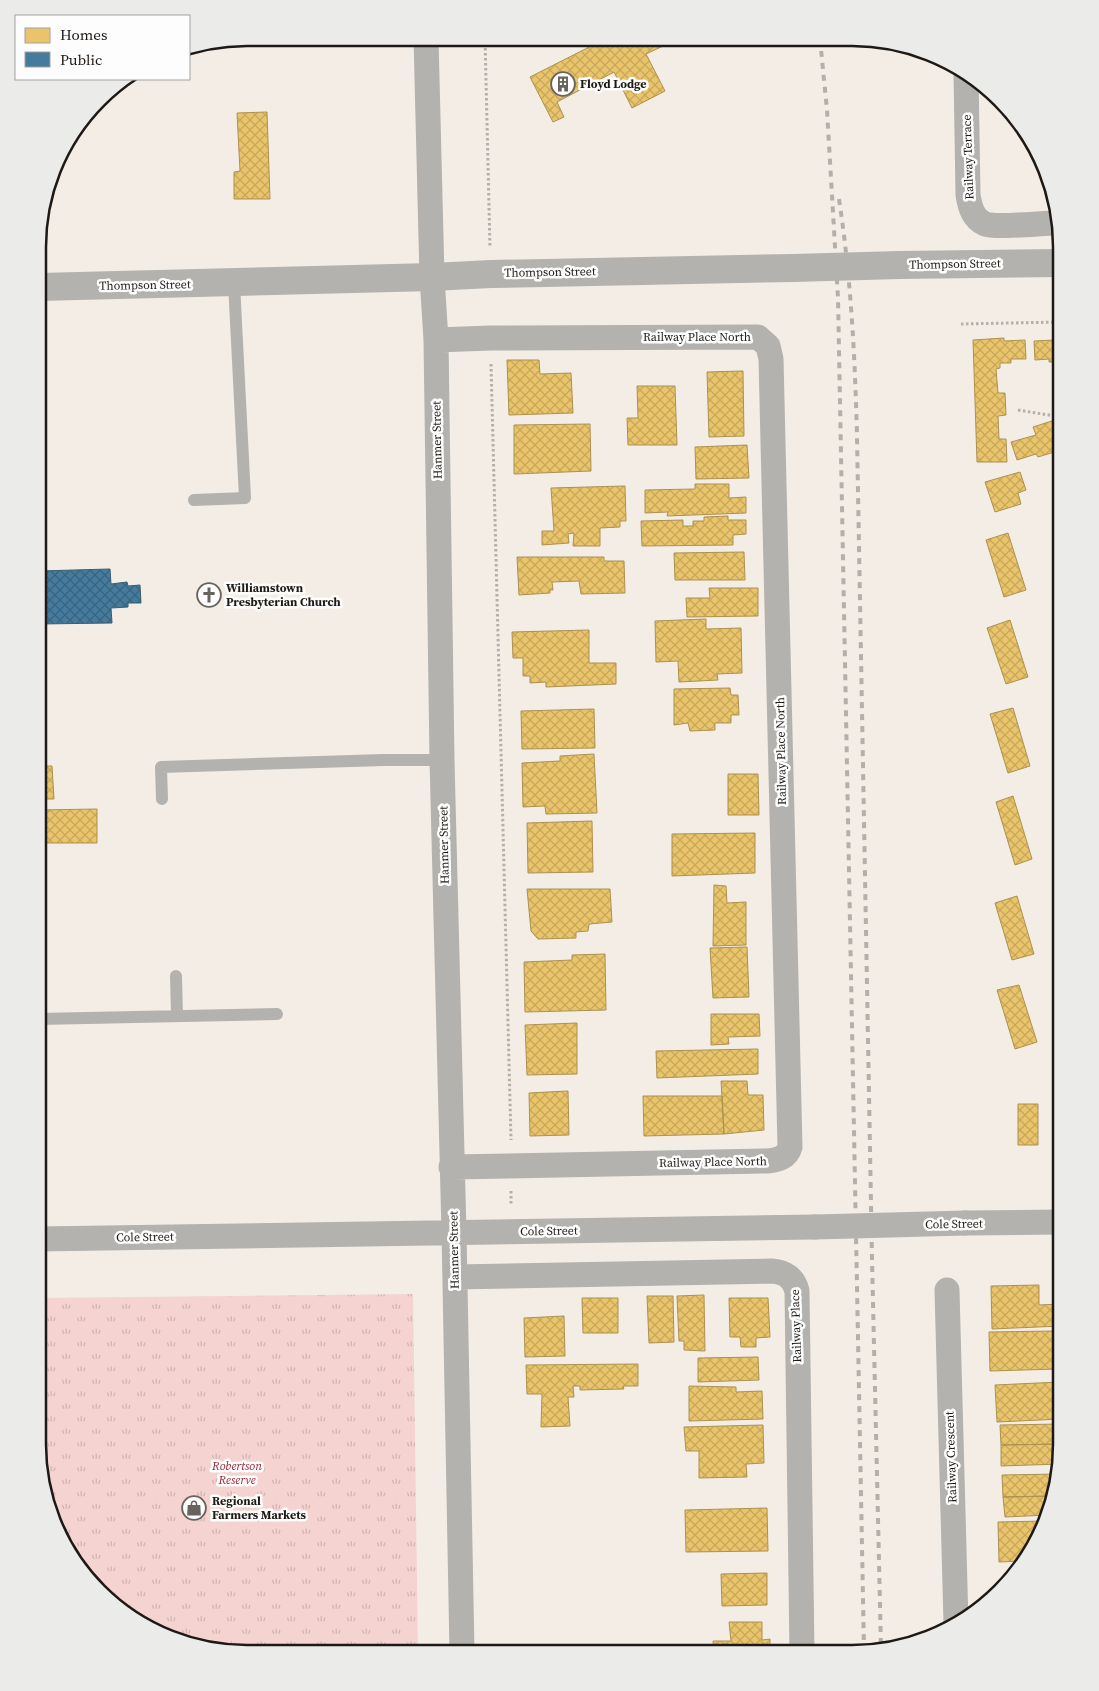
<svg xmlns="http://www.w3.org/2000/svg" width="1099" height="1691" viewBox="0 0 1099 1691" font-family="'Source Serif 4',serif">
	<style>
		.grass { fill: url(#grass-tufts) }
		.homes { fill: url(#homes-cross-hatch); stroke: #ac9150 }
		.public { fill: url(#public-cross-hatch); stroke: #395e74 }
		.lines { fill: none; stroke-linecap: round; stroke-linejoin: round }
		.path { stroke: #b3afaa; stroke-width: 3; stroke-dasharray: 2.5 2.5; stroke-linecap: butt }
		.service { stroke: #b3b2ae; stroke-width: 12 }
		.minor { stroke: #b3b2ae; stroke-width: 25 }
		.tertiary { stroke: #b3b2ae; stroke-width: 28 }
		.rail { stroke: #b3afaa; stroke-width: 4; stroke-dasharray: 6 6; stroke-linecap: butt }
		.minor-bridge { stroke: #b3b2ae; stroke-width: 25 }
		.tertiary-bridge { stroke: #b3b2ae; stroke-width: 28 }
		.labels { text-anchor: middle; stroke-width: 5; stroke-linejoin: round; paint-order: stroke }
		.poi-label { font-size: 12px; font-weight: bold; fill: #1e1914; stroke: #fdfdfd; text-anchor: start }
		.street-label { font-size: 12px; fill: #1e1914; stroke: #fdfdfd }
		.park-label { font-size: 12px; font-style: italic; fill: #952437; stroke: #fdfdfd }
		.rim { fill: none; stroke: #1e1914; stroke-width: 2.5 }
	</style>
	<defs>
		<pattern id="grass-tufts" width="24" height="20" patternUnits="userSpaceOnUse" patternTransform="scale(1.25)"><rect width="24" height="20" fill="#f4d3d1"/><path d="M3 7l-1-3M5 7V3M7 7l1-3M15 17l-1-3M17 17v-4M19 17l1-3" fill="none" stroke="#d1b5b3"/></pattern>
		<pattern id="homes-cross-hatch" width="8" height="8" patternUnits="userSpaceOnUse" patternTransform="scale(1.25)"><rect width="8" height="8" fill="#e9c46a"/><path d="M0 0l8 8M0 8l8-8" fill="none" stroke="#c7a85b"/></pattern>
		<pattern id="public-cross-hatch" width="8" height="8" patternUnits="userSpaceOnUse" patternTransform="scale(1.25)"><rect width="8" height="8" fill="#457b9d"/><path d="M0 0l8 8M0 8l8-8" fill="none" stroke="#39647f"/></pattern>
	</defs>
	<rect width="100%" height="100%" fill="#f4ede5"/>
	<path class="grass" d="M413 1294 418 1652H220L167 1638 120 1610 81 1572 54 1524 38 1443V1298Z"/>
	<path class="homes" d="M605 39H678L646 54 665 91 632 108 614 72 557 102 564 117 553 122 530 77Z
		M267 112 270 199H234V172L240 171 237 113Z
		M1061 336V362H1049V359L1035 360 1034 341 1054 340 1055 337Z
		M1004 338V341L1025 340 1026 359H1011V363H1000V368L996 369 998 393H1005L1006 415 998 416 999 439H1006L1007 462H977L973 340Z
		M507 360H539L540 374 571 373 573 413 509 415Z
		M743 371 744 436 709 437 707 372Z
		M637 386H675L677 445H628L627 418H638Z
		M1061 392V414H1058L1057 393Z
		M1055 420 1061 442V450L1038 457 1036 454 1017 460 1011 442 1036 435 1033 427Z
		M590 424 591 471 514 474V425Z
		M747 445 749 478 696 479 695 447Z
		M1020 472 1026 490 1018 493 1021 504 995 512 985 482Z
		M695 484H729V498L746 497V513L667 516 668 512 645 513V490L695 489Z
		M625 486 626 521H620V527L600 528V546H573L574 533 568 534 569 543 542 545V531H554L551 488Z
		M728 516V520H746V534L733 535V545L642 546 641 521 683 520V526H693V521H704V517Z
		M1008 533 1026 590 1004 597 986 540Z
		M744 552 745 580H675L674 553Z
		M517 557H604V561H624L625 593 581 594 579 581 552 582 553 590H550V593L519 595Z
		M709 588H758V616L687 617 686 598H710Z
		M706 619V629L741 628 742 673 717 674 718 680 679 682 678 661 656 662 655 621Z
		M1010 620 1028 677 1006 684 987 628Z
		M589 630V663H616V684L546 687V682L530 683V676H523V658H513L512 632Z
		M730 688 731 695H738L739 715H731V723H715V730L690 731 688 723 674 725V689Z
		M1013 708 1030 766 1008 773 990 714Z
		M594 709 595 748 522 749 521 711Z
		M594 754 597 813 546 814 545 806 523 807 522 763 560 761V756Z
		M38 766H52L54 799H38Z
		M728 774H758L759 815H728Z
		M1013 796 1032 859 1015 865 996 802Z
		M97 809V843H38V810Z
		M592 821 593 872 528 873 527 823Z
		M755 833V873L672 876V834Z
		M714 885 726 886 727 903 746 902V945L713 946Z
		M527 889H610L612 922 589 924 588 931 576 932V938L538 939 531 931Z
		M1017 896 1034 954 1012 960 995 903Z
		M747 947 749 997 713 998 710 948Z
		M605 954 606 1010 525 1012 524 962 572 960V955Z
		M1019 985 1037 1042 1015 1049 997 990Z
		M711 1014H759L760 1036 728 1037 729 1044 711 1045Z
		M577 1023V1074L527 1075 525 1025Z
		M758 1049V1074L657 1078 656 1051Z
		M721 1081H747L748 1095H763L764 1130 724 1134Z
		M568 1091 569 1135 530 1136 529 1093Z
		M643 1096H722L724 1134 644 1136Z
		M1018 1104H1038V1145H1018Z
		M1039 1285V1305L1061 1304V1326L992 1329 991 1286Z
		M704 1295 705 1351 684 1350V1341H679L677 1296Z
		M647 1296H673L674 1342 649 1343Z
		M582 1298H618V1333H583Z
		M729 1298H768L770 1337 756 1338V1347H741L740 1337H730Z
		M564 1316 565 1356 525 1357 524 1318Z
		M1054 1331 1057 1369 990 1371 989 1332Z
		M758 1357 759 1380 698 1382V1358Z
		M638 1364V1386H623L624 1389 580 1390V1386H573L574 1397H568L570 1426 541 1427 542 1394H527L526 1365Z
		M1060 1382 1061 1419 997 1422 995 1385Z
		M689 1386 736 1387V1392L762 1391 763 1419 689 1421Z
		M1061 1424V1444L1001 1445 1000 1425Z
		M763 1425 764 1463 746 1464 747 1477 699 1478V1451H686L684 1427Z
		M1061 1444 1060 1464 1001 1466V1445Z
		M1058 1474 1053 1496 1003 1497 1002 1475Z
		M1053 1496 1048 1515 1005 1517 1003 1497Z
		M767 1508 768 1551 686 1552 685 1510Z
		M1045 1521 1024 1561 999 1562 998 1522Z
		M767 1573V1605L722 1606 721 1574Z
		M1006 1573H1017L1006 1583Z
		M729 1622H762V1640L770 1639V1653H714L713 1641H731Z"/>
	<path class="public" d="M110 569 111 584 127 582 128 586 140 585 141 603H128V607L111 608 112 623 39 624V571Z"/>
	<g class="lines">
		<path class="path" d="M485 38 490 248
			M961 324 1061 322
			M491 364 511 1140
			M1018 410 1061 417
			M511 1191V1205"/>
		<path class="service" d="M194 500 245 498 234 283
			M162 799 161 767 384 760H442
			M176 976 177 1016
			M38 1019 277 1014"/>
		<path class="minor" d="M426 38 432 277 436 340 442 760 454 1232 462 1652
			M966 73 968 195C970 207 973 219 985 224 996 228 1043 223 1057 223
			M436 340 491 338 758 337 768 346 771 359 790 1147C787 1158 777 1160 767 1161L451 1167
			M965 1223 1061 1222
			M38 1239 815 1227
			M455 1277 772 1271C785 1272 794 1278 797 1291L802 1653
			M947 1290 956 1623"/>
		<path class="tertiary" d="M900 265 1061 263
			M39 287 432 277 491 274 793 268"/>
		<path class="rail" d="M820 39 827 110 838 298 864 1651
			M839 199C851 278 855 357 857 437L872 1259 881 1648"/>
		<path class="minor-bridge" d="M815 1227 965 1223"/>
		<path class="tertiary-bridge" d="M793 268 900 265"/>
	</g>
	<defs>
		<g id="building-ring" transform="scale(1.25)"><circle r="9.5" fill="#fdfdfd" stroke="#69635d" stroke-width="1.5"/><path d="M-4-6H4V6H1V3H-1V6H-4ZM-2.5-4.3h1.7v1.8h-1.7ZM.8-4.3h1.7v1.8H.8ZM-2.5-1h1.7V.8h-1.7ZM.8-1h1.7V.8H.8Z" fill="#69635d"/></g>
		<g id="church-ring" transform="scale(1.25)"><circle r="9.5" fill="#fdfdfd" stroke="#69635d" stroke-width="1.5"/><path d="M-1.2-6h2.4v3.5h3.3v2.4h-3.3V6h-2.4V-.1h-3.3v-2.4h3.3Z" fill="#69635d"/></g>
		<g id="shop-ring" transform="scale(1.25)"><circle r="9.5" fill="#fdfdfd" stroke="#69635d" stroke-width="1.5"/><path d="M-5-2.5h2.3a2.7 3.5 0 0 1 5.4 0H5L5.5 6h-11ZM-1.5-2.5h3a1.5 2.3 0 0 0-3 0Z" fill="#69635d"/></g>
	</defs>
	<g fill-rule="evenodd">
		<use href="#building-ring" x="563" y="84"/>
		<use href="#church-ring" x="209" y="595"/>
		<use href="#shop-ring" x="194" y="1508"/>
	</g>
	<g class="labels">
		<g class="poi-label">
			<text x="580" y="88">Floyd Lodge</text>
			<text x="226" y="592">Williamstown<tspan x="226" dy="14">Presbyterian Church</tspan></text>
			<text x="212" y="1505">Regional<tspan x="212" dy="14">Farmers Markets</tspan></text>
		</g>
		<g class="street-label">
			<text transform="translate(968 157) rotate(-92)" y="4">Railway Terrace</text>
			<text transform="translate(955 264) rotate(-1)" y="4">Thompson Street</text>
			<text transform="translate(550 272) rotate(-1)" y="4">Thompson Street</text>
			<text transform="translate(145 285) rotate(-1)" y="4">Thompson Street</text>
			<text x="697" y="341">Railway Place North</text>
			<text transform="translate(437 440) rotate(-91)" y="4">Hanmer Street</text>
			<text transform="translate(781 751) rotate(-91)" y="4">Railway Place North</text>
			<text transform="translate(444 845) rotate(-91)" y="4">Hanmer Street</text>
			<text transform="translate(713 1162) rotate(-1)" y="4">Railway Place North</text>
			<text transform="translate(954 1224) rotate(-1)" y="4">Cole Street</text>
			<text transform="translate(549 1231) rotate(-1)" y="4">Cole Street</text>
			<text transform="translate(145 1237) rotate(-1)" y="4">Cole Street</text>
			<text transform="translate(454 1250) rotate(-91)" y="4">Hanmer Street</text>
			<text transform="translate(796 1326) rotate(-92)" y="4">Railway Place</text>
			<text transform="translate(951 1457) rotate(-92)" y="4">Railway Crescent</text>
		</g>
		<g class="park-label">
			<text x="237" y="1470">Robertson<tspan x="237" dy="14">Reserve</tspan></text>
		</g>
	</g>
	<path d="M0 0H1099V1691H0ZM247 46H852A201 201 0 0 1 1053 247V1444A201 201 0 0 1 852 1645H247A201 201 0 0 1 46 1444V247A201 201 0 0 1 247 46Z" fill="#ebebea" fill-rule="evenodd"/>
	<path class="rim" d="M247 46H852A201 201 0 0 1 1053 247V1444A201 201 0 0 1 852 1645H247A201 201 0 0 1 46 1444V247A201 201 0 0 1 247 46Z"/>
	<rect x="15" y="15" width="175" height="65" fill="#fdfdfd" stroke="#a4a2a0"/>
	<rect x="25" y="28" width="25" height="15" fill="#e9c46a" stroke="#a4a2a0"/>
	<text x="60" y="40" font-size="15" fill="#1e1914">Homes</text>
	<rect x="25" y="52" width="25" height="15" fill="#457b9d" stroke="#a4a2a0"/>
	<text x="60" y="65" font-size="15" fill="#1e1914">Public</text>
</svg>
